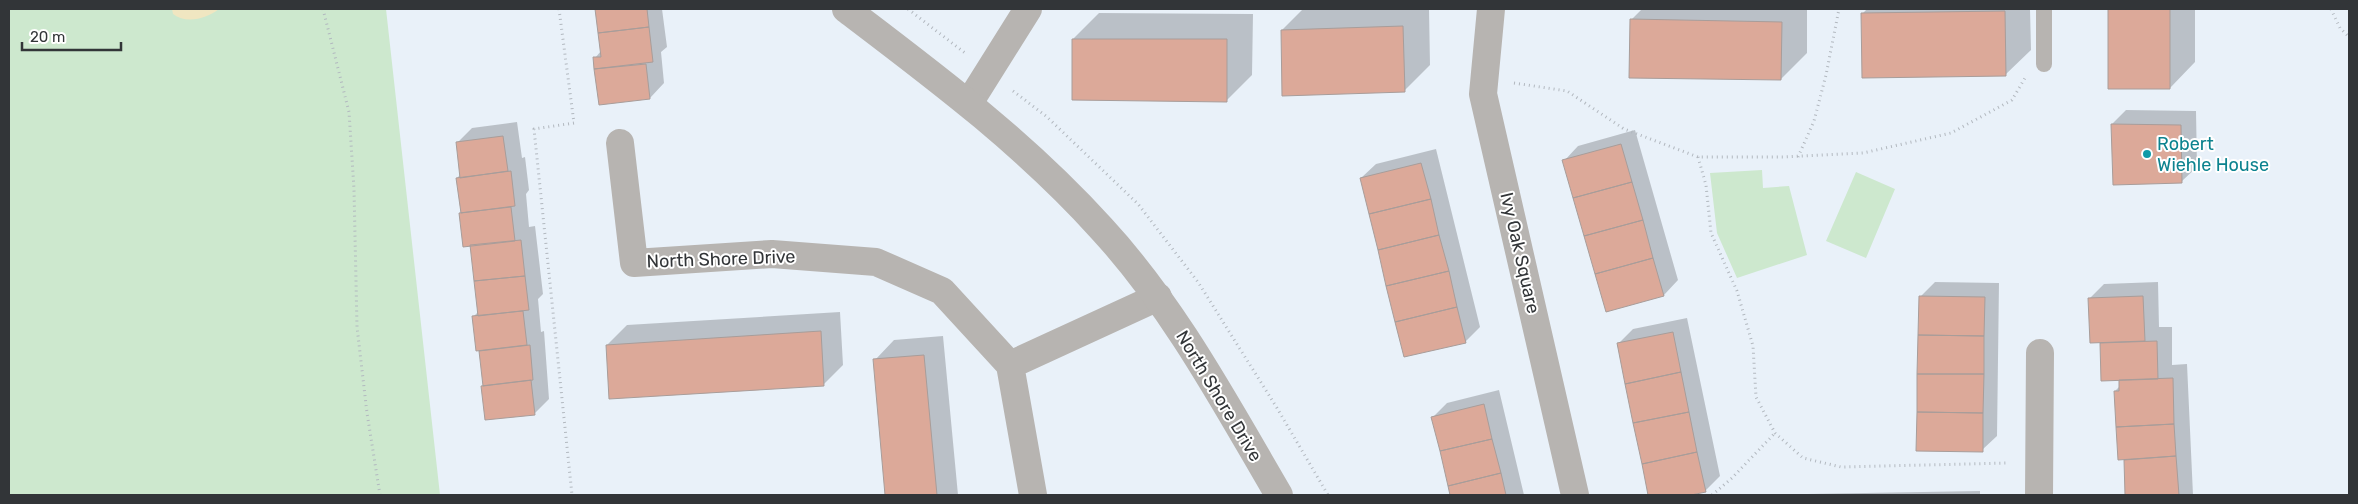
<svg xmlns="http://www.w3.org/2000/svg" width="2358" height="504" viewBox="0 0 2358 504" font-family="Rubik,sans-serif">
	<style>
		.green { fill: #cde8ce }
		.sand { fill: #f0e6c1 }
		.shadow { fill: #0003 }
		.building { fill: #dca999; stroke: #a89d9a }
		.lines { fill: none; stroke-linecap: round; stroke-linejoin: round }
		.path { stroke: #b2b8bf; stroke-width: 3; stroke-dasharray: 1 4; stroke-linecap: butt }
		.service { stroke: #b7b4b1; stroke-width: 16 }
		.minor { stroke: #b7b4b1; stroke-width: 28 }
		.tertiary { stroke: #b7b4b1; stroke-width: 28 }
		.culture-dot { fill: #0f9aa8; stroke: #fff; stroke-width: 2 }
		.labels { text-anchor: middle; stroke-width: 4; stroke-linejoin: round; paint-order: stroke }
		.culture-label { font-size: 18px; fill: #0d838f; stroke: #fff; text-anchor: start }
		.street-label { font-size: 18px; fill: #323538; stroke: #fff }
	</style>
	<rect width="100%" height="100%" fill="#e9f1f9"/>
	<path class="green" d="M9 9H386L440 495H9Z
		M1762 170 1763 188 1789 186 1807 255 1737 278 1717 233 1710 173Z
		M1856 172 1895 189 1866 258 1826 241Z"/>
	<path class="sand" d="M172 9H219C206 19 186 24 173 14Z"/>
	<path class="shadow" d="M596 9H662L667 47 661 52 664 83 650 98 600 103 595 58 601 51Z
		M1303 9H1429L1430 65 1404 91 1282 30Z
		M1642 9H1807V53L1781 79 1631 20Z
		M1867 9H2030L2031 50 2005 75 1862 14Z
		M2109 9H2195V62L2170 88H2109Z
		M1099 13 1253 14 1252 75 1227 100 1073 39Z
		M2126 110 2196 111 2197 167 2182 181 2112 124Z
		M517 122 522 158 525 157 529 190 526 194 529 227 535 226 543 294 538 299 541 332 544 331 549 399 534 414 486 419 481 349 474 316 479 311 471 244 464 245 457 178 461 174 457 143 472 128Z
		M1635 130 1678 280 1664 295 1607 311 1564 161 1578 146Z
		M1436 149 1480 327 1465 342 1361 178 1376 164Z
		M1935 282 1999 283 1997 436 1982 450 1920 297Z
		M2158 282 2159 327H2172V365L2187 364 2193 495H2127L2125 458 2115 391 2120 386V379L2102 380 2101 341 2090 298 2104 284Z
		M840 312 843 365 824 384 607 345 627 325Z
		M1687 318 1720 476 1705 491 1685 495H1650L1618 344 1633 329Z
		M943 336 958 495H887L875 360 894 340Z
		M1499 390 1524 495H1452L1433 417 1447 403Z
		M1980 491V495H1746Z"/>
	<path class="building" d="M587 9H647L649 27 598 33 595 9Z
		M2108 9H2170V89H2108Z
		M2005 11 2006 76 1862 78 1861 13Z
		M1630 19 1782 22 1781 80 1629 78Z
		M1403 26 1405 92 1282 96 1281 30Z
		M649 27 653 62 594 69 593 57H601L598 33Z
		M1072 39H1227V102L1072 100Z
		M646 64 650 99 599 105 594 69Z
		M2111 124 2181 125 2182 183 2113 185Z
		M503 136 508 171 460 178 456 142Z
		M1621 144 1632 182 1573 198 1562 160Z
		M1421 163 1431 199 1369 214 1360 178Z
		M511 171 515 206 461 213 456 178Z
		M1632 182 1643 220 1584 236 1573 198Z
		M1431 199 1439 235 1378 250 1369 214Z
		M511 207 515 241 463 247 459 213Z
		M1643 220 1653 258 1595 274 1584 236Z
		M1439 235 1449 271 1386 286 1378 250Z
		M521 240 525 276 474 281 470 245Z
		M1653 258 1664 296 1606 312 1595 274Z
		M1449 271 1457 307 1395 322 1386 286Z
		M525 276 529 310 478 316 474 281Z
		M1919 296 1985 297 1984 336 1918 335Z
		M2143 296 2145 341 2090 343 2088 298Z
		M1457 307 1466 343 1404 357 1395 322Z
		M523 311 527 345 476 351 472 316Z
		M821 331 824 386 609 399 606 345Z
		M1673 332 1681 372 1625 384 1617 343Z
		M1918 335 1984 336V374H1917Z
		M2157 341 2158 379 2101 381 2100 343Z
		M530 345 533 380 483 386 479 351Z
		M924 355 937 495H885L873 359Z
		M1681 372 1689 412 1633 423 1625 384Z
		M1917 374H1984L1983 413 1917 412Z
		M2173 378 2174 424 2116 427 2114 391H2119V380Z
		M531 380 535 415 485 420 481 386Z
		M1484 404 1492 439 1440 451 1431 417Z
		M1689 412 1697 452 1642 464 1633 423Z
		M1917 412 1983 413V452L1916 451Z
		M2174 424 2176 456 2118 460 2116 427Z
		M1492 439 1501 473 1448 486 1440 451Z
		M1697 452 1706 492 1691 495H1648L1642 464Z
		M2176 456 2179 495H2125L2124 460Z
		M1501 473 1506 495H1450L1448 486Z"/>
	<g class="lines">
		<path class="path" d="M323 9 349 112 354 189 357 327 367 413 380 495
			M559 9 574 123 534 129 572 495
			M908 9 965 53
			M2331 9 2340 28 2349 37
			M1514 83 1567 91 1624 129 1698 157H1784L1863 153 1951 133 2012 100 2025 78
			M1013 91 1046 116 1138 204 1198 282 1277 408 1328 495
			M1698 157 1706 185 1711 233 1737 291 1753 346 1756 397 1775 433 1803 458 1841 467 2009 463
			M1798 157 1814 121 1826 75 1839 9
			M1712 495 1732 478 1775 433"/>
		<path class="service" d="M2044 9V64"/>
		<path class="minor" d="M1491 9 1483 94 1575 495
			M969 103 1028 9
			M620 143 634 263 772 254 876 262 942 291 1010 365 1033 495
			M1010 365 1158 297
			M2039 495 2040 353"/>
		<path class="tertiary" d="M846 9C937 78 1024 143 1101 228 1174 307 1225 403 1279 495"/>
	</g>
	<circle class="culture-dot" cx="2147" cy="154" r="5"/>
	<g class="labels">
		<g class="culture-label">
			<text x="2157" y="150">Robert<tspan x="2157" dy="21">Wiehle House</tspan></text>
		</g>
		<g class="street-label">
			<text transform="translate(1520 253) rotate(77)" y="6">Ivy Oak Square</text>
			<text transform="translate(721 259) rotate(-2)" y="6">North Shore Drive</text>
			<text transform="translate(1219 396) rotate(59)" y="6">North Shore Drive</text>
		</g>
	</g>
	<rect width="2358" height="504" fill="none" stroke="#323538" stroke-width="20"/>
	<path d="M22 42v8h99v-8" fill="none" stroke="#323538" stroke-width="2.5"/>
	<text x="30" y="42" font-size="15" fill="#323538" stroke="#ffffff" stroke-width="4" paint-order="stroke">20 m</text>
</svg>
